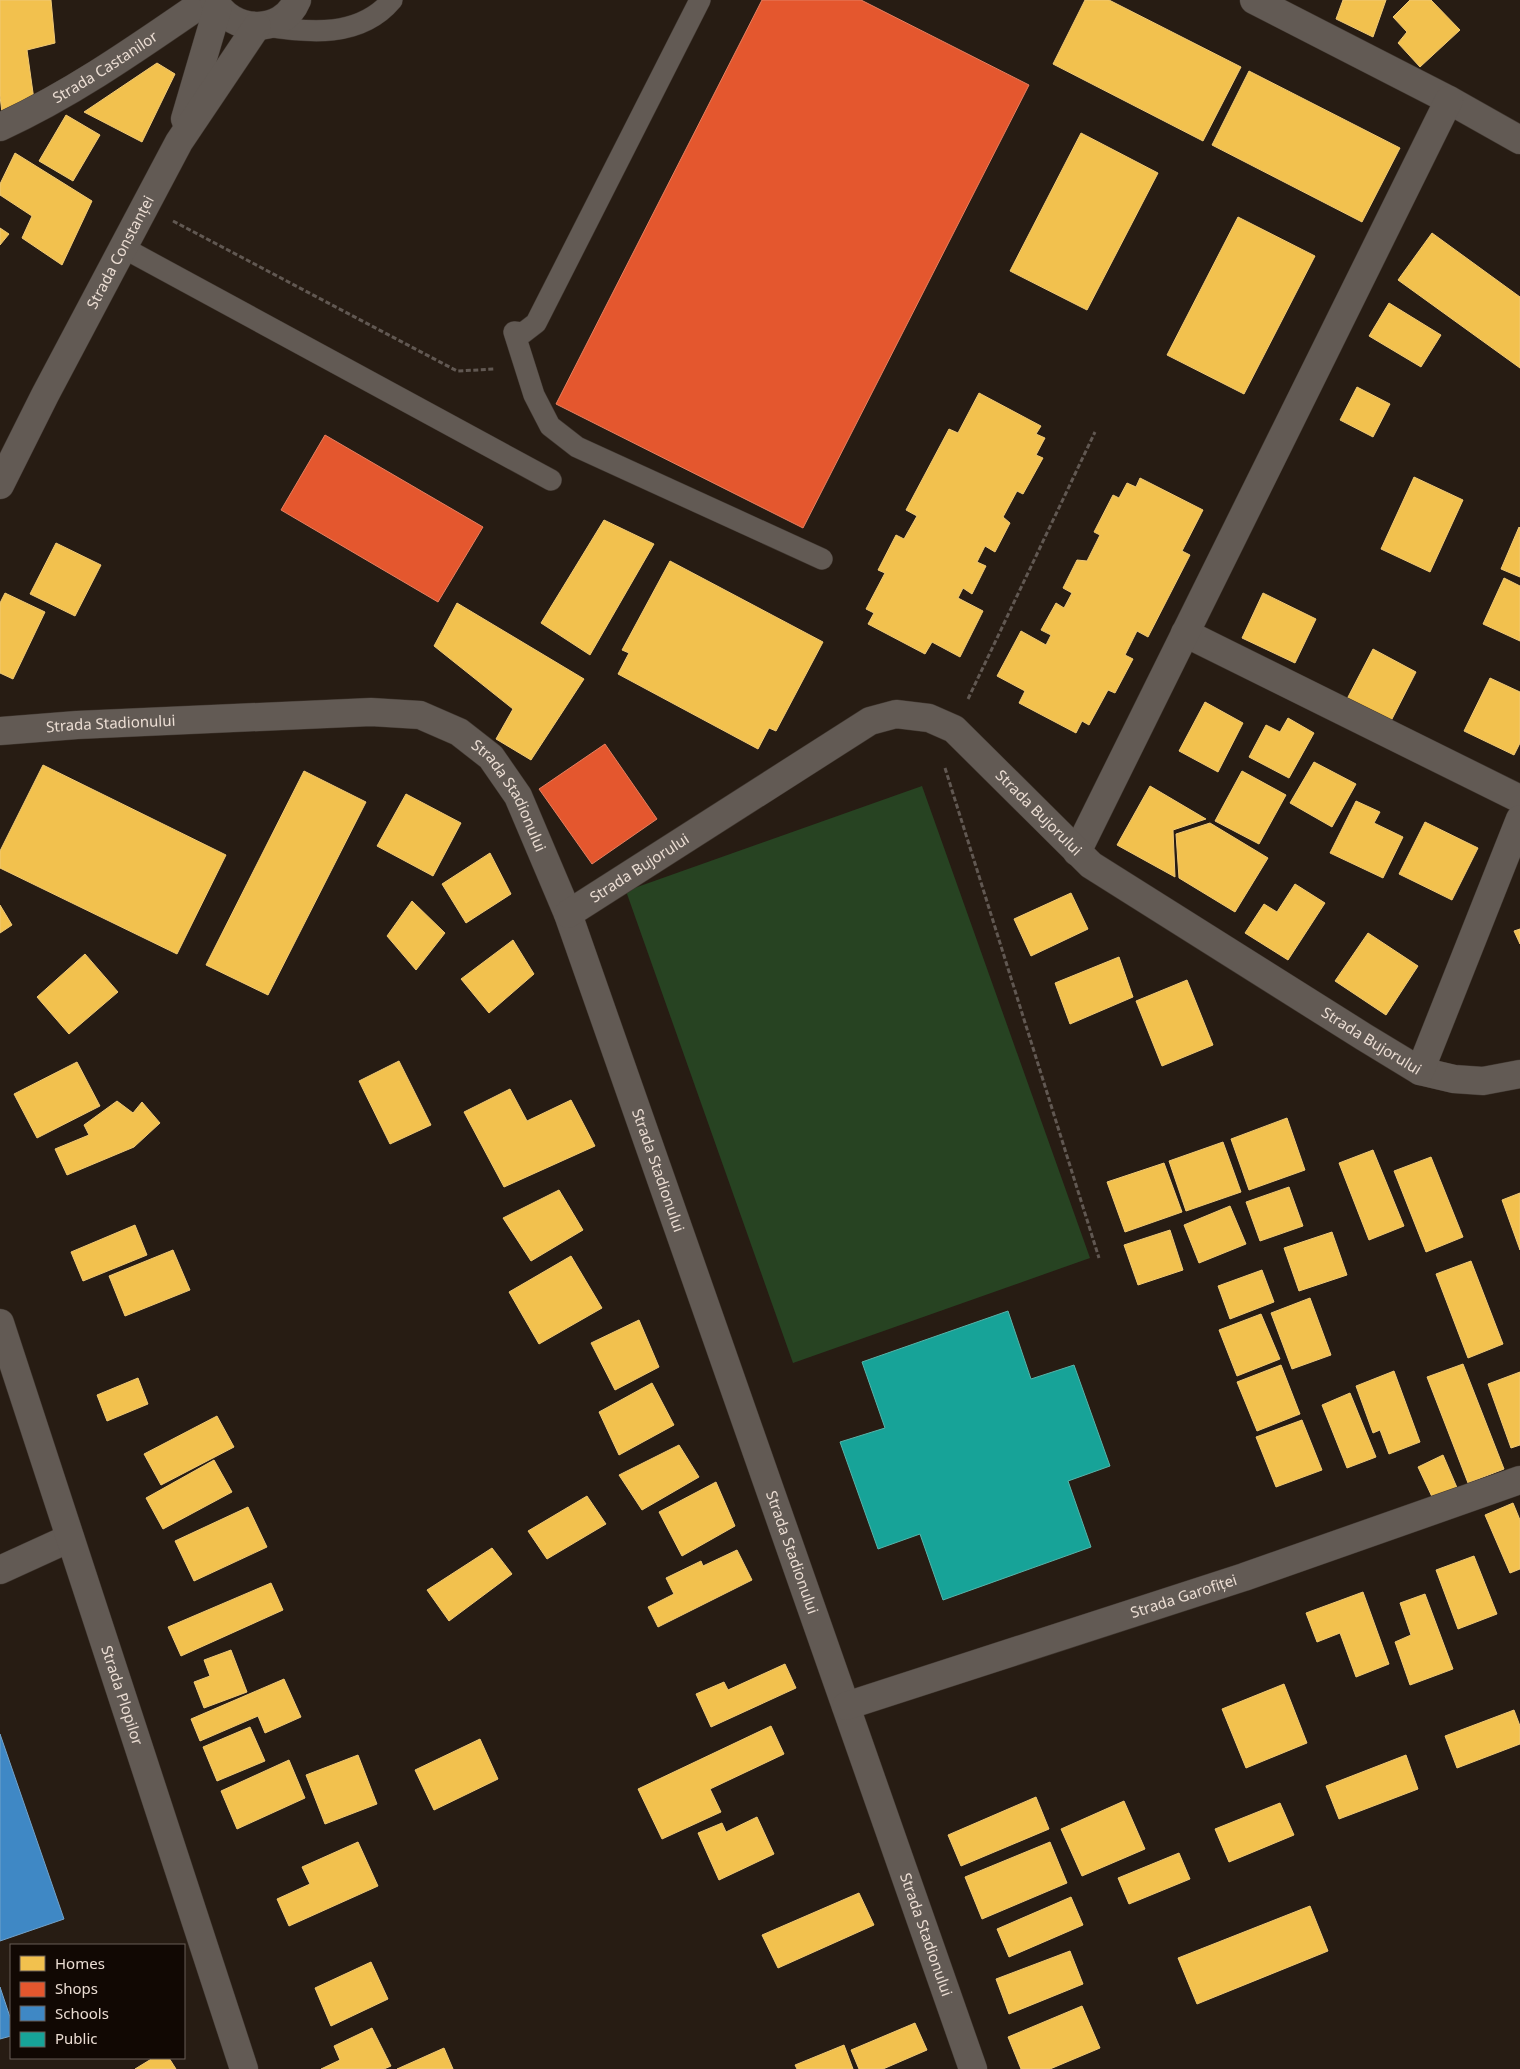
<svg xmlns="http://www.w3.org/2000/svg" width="1520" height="2069" viewBox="0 0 1520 2069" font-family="'Noto Sans',sans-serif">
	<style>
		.pitch { fill: #274322 }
		.homes { fill: #f2c14e; stroke: #f0c976 }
		.shops { fill: #e4572e; stroke: #e67f60 }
		.schools { fill: #3f88c5; stroke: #73a2c9 }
		.public { fill: #17a398; stroke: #57b4aa }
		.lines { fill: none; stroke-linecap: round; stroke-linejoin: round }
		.service-casing { stroke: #403730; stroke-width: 22 }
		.minor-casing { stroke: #403730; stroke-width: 29 }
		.tertiary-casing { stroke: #403730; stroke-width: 29 }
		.path { stroke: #615852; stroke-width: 3; stroke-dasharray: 5 2.5; stroke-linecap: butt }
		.service { stroke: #625a54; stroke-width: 21 }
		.minor { stroke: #625a54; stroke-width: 28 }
		.tertiary { stroke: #625a54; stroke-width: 28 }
		.labels { text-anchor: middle; stroke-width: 5; stroke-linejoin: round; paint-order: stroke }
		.street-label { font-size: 15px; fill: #ebddd3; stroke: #110803 }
	</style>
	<rect width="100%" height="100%" fill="#271c13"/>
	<path class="pitch" d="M922 786 1090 1258 793 1363 626 891Z"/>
	<path class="homes" d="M0 0H51L55 43 27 50 34 100 2 113 0 96Z
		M1085 0H1109L1241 67 1203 141 1053 64Z
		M1343 0H1386L1373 37 1336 19Z
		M1410 0H1431L1460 30 1420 67 1398 43 1407 32 1393 17Z
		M157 63 175 74 142 142 84 112Z
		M1249 71 1400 148 1362 222 1212 145Z
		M66 115 100 135 73 181 39 161Z
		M1081 133 1158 173 1087 310 1010 271Z
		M15 153 92 201 62 265 22 238 32 216 0 195V184Z
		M1238 217 1315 256 1244 394 1167 355Z
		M0 228 9 234 0 245Z
		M1432 233 1520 297V368L1398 280Z
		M1389 303 1441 335 1421 367 1369 336Z
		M1357 387 1390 404 1373 437 1340 420Z
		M979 393 1041 426 1036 434 1045 438 1036 455 1043 458 1023 494 1017 491 1003 517 1010 523 995 552 985 546 977 562 986 566 972 594 963 588 958 598 983 611 960 657 932 642 925 654 868 624 874 613 866 609 885 573 878 570 896 535 904 539 917 516 906 510 949 429 958 433Z
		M1414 477 1463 500 1430 572 1381 549Z
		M1140 478 1203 510 1182 551 1190 555 1148 637 1137 631 1125 655 1133 659 1115 693 1108 690 1089 725 1082 721 1076 733 1019 703 1025 691 997 676 1021 631 1046 645 1051 635 1041 630 1056 603 1064 608 1072 593 1063 588 1077 560 1087 561 1100 535 1094 532 1113 495 1119 498 1127 483 1136 487Z
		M604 520 654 544 590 655 541 623Z
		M1519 527 1520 528V577L1501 569Z
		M56 543 101 565 75 616 30 594Z
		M670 561 823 642 776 731 769 728 758 749 618 674 629 653 622 650Z
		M1504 578 1520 586V641L1483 624Z
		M5 593 45 612 13 679 0 673V603Z
		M1263 593 1316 619 1295 663 1242 638Z
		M457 603 584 679 531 760 496 739 513 709 434 646Z
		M1373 649 1416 672 1391 721 1347 699Z
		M1490 678 1520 692V743L1514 755 1464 731Z
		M1205 702 1243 723 1218 772 1179 751Z
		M1288 718 1314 733 1289 778 1249 757 1266 725 1280 732Z
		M1314 762 1356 784 1332 827 1290 803Z
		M43 765 226 855 177 954 0 868V851Z
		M304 771 366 802 268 995 206 965Z
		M1242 771 1286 795 1259 844 1215 821Z
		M1150 786 1206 819 1173 830 1175 877 1117 845Z
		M406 794 461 823 433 876 377 846Z
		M1356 801 1380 812 1374 823 1403 837 1383 878 1330 853Z
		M1425 822 1478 848 1452 900 1399 874Z
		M1210 823 1268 858 1235 912 1179 878 1176 834Z
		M490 853 511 894 466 923 442 884Z
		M1295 884 1325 903 1288 960 1245 933 1264 904 1277 912Z
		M1071 893 1088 929 1031 956 1014 919Z
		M412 901 445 933 416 970 387 936Z
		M0 905 12 925 0 933Z
		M1520 929V944L1514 931Z
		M1368 933 1418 966 1386 1015 1335 981Z
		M513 940 534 974 489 1013 461 979Z
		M85 954 118 992 69 1034 37 997Z
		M1119 957 1133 997 1070 1024 1055 983Z
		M1187 980 1213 1045 1162 1066 1136 1001Z
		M399 1061 431 1125 390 1144 359 1081Z
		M77 1062 100 1106 37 1138 14 1094Z
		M510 1089 527 1121 571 1100 595 1146 504 1187 464 1112Z
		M117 1101 133 1113 142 1102 160 1123 134 1147 67 1175 55 1149 89 1135 84 1125Z
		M1287 1118 1305 1170 1249 1190 1231 1139Z
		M1223 1142 1241 1192 1186 1211 1169 1161Z
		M1373 1150 1404 1226 1369 1240 1339 1163Z
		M1431 1157 1463 1237 1426 1252 1394 1171Z
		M1164 1163 1182 1212 1125 1232 1107 1182Z
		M1289 1187 1303 1226 1260 1241 1246 1202Z
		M559 1190 583 1230 531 1261 503 1218Z
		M1520 1193V1250L1502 1200Z
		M1230 1206 1246 1244 1199 1263 1184 1225Z
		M135 1225 147 1255 83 1281 71 1252Z
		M1170 1230 1183 1270 1138 1285 1124 1245Z
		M1332 1232 1347 1275 1299 1291 1284 1248Z
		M173 1250 190 1290 125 1316 109 1276Z
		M571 1256 602 1308 539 1344 509 1292Z
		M1471 1261 1503 1344 1468 1358 1436 1274Z
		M1262 1270 1274 1302 1230 1319 1218 1286Z
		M1310 1298 1331 1355 1292 1369 1271 1313Z
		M1261 1314 1280 1359 1237 1376 1219 1330Z
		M639 1320 659 1367 615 1390 591 1343Z
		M1463 1364 1504 1469 1468 1483 1427 1377Z
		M1281 1365 1300 1414 1257 1431 1237 1382Z
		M1394 1371 1420 1442 1389 1454 1380 1430 1373 1433 1356 1386Z
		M1520 1372V1445L1511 1448 1488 1384Z
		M138 1378 148 1404 107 1421 97 1395Z
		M652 1383 674 1425 619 1455 599 1412Z
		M1350 1393 1376 1457 1347 1468 1322 1405Z
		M217 1416 234 1447 161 1485 144 1454Z
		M1302 1420 1322 1470 1276 1487 1256 1437Z
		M679 1445 699 1477 642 1510 619 1475Z
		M1443 1455 1458 1490 1434 1501 1418 1467Z
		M214 1460 232 1492 163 1529 146 1498Z
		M716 1482 735 1526 682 1556 659 1512Z
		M587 1496 606 1524 547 1559 528 1531Z
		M1513 1503 1520 1520V1569L1510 1573 1485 1515Z
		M248 1507 267 1547 194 1581 175 1541Z
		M492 1548 512 1574 449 1621 427 1590Z
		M737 1550 752 1580 658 1627 648 1607 674 1594 666 1578 701 1561 703 1566Z
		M1474 1556 1497 1614 1458 1629 1436 1570Z
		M271 1583 283 1610 181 1656 168 1627Z
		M1363 1592 1389 1664 1356 1677 1340 1633 1317 1642 1306 1613Z
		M1425 1594 1453 1669 1410 1685 1395 1642 1411 1635 1400 1603Z
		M231 1650 247 1692 204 1708 194 1682 210 1676 204 1660Z
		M785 1664 796 1688 711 1727 696 1694 724 1682 728 1690Z
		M284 1679 301 1717 265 1733 258 1716 200 1741 191 1719Z
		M1284 1684 1307 1743 1246 1768 1222 1709Z
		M1514 1710 1520 1726V1744L1457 1768 1445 1736Z
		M771 1726 784 1754 710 1789 721 1812 662 1839 638 1789Z
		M250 1727 265 1761 217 1781 203 1747Z
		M480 1739 498 1779 434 1810 415 1770Z
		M358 1755 377 1804 325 1824 306 1775Z
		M1406 1755 1418 1789 1339 1819 1326 1786Z
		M289 1760 305 1798 237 1829 221 1791Z
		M1036 1797 1049 1829 961 1866 948 1835Z
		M1124 1801 1145 1849 1082 1876 1061 1829Z
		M1280 1803 1294 1835 1229 1862 1215 1829Z
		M757 1817 774 1854 719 1880 698 1833 722 1823 726 1832Z
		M358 1842 378 1886 289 1926 277 1899 310 1884 302 1867Z
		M1050 1842 1067 1883 982 1919 965 1877Z
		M1179 1853 1190 1879 1129 1904 1118 1878Z
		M859 1893 874 1925 778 1968 762 1935Z
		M1071 1897 1083 1925 1009 1957 997 1929Z
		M1310 1906 1328 1951 1197 2004 1178 1958Z
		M1070 1951 1083 1984 1009 2014 996 1979Z
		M371 1962 388 1999 331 2026 315 1988Z
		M1082 2006 1100 2048 1050 2069H1021L1008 2037Z
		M915 2023 927 2050 883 2069H859L851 2050Z
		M372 2028 391 2066 384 2069H321L340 2060 334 2046Z
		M844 2045 853 2069H797L795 2065Z
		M444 2048 453 2069H397Z
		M153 2058H169L176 2069H135Z"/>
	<path class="shops" d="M762 0H861L1029 85 803 528 556 404Z
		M325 435 483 527 438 602 281 510Z
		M605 744 657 819 592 864 539 789Z"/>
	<path class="schools" d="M0 1734 64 1919 0 1941Z
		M0 1987 11 2020V2036L0 2039Z"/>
	<path class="public" d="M1008 1311 1031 1379 1074 1365 1110 1466 1068 1481 1091 1547 943 1600 920 1534 878 1549 840 1442 885 1428 862 1362Z"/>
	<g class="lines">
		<g class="service-casing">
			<path id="service" d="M700 0 536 323 523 333 514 332 534 395 550 426 577 447 822 559
				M265 26C309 33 360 38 392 0
				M122 247 551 480"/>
		</g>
		<g class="minor-casing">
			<g id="minor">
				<path d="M1254 0 1449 100 1520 140"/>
				<path id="s1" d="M0 127C74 93 140 46 207 0"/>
				<path d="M1185 633 1520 799"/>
				<path id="s2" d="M0 731 77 725 371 712 420 715 459 732 491 757 518 796 568 914 973 2069"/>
				<path d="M1077 852 1449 100"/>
				<path id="s3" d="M568 914 870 721 896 714 929 718 954 729 1091 865 1364 1037 1420 1071 1454 1079 1483 1081 1520 1074"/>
				<path d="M1420 1071 1520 819"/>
				<path d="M0 1570 70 1538"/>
				<path id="s4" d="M846 1706 1244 1577 1520 1480"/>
			</g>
		</g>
		<g class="tertiary-casing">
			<g id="tertiary">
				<path d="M214 0C231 33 282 36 297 0"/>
				<path d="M185 119 218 7"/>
				<path id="s5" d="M0 485 45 395 179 142 257 26"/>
				<path id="s6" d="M0 1323 244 2069"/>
			</g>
		</g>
		<path class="path" d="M173 221 457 371 495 369
			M968 699 1095 432
			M945 768 1099 1258"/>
		<use href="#service" class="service"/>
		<use href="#minor" class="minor"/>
		<use href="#tertiary" class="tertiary"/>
	</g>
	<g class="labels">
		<g class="street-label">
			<text dy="5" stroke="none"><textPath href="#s1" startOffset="121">Strada Castanilor</textPath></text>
			<text dy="5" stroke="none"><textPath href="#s5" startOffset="262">Strada Constanței</textPath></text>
			<text dy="5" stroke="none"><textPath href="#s2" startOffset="111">Strada Stadionului</textPath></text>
			<text dy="5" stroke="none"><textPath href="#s2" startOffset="546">Strada Stadionului</textPath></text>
			<text dy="5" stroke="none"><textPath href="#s3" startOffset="565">Strada Bujorului</textPath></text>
			<text dy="5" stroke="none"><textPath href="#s3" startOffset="85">Strada Bujorului</textPath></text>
			<text dy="5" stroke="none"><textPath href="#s3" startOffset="970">Strada Bujorului</textPath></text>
			<text dy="5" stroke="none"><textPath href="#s2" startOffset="951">Strada Stadionului</textPath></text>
			<text dy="5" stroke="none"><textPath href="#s2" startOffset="1356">Strada Stadionului</textPath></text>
			<text dy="5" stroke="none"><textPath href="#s4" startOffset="355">Strada Garofiței</textPath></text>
			<text dy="5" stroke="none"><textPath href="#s6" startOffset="392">Strada Plopilor</textPath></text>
			<text dy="5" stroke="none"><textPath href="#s2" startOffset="1761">Strada Stadionului</textPath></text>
		</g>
	</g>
	<rect x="10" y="1944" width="175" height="115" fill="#110803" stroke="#685d56"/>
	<rect x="20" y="1956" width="25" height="15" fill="#f2c14e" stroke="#685d56"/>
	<text x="55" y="1969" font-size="15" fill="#ebddd3">Homes</text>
	<rect x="20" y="1982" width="25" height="15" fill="#e4572e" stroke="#685d56"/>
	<text x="55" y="1994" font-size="15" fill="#ebddd3">Shops</text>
	<rect x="20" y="2006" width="25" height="15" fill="#3f88c5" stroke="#685d56"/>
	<text x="55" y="2019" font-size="15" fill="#ebddd3">Schools</text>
	<rect x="20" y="2032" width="25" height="15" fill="#17a398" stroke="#685d56"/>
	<text x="55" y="2044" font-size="15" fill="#ebddd3">Public</text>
</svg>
